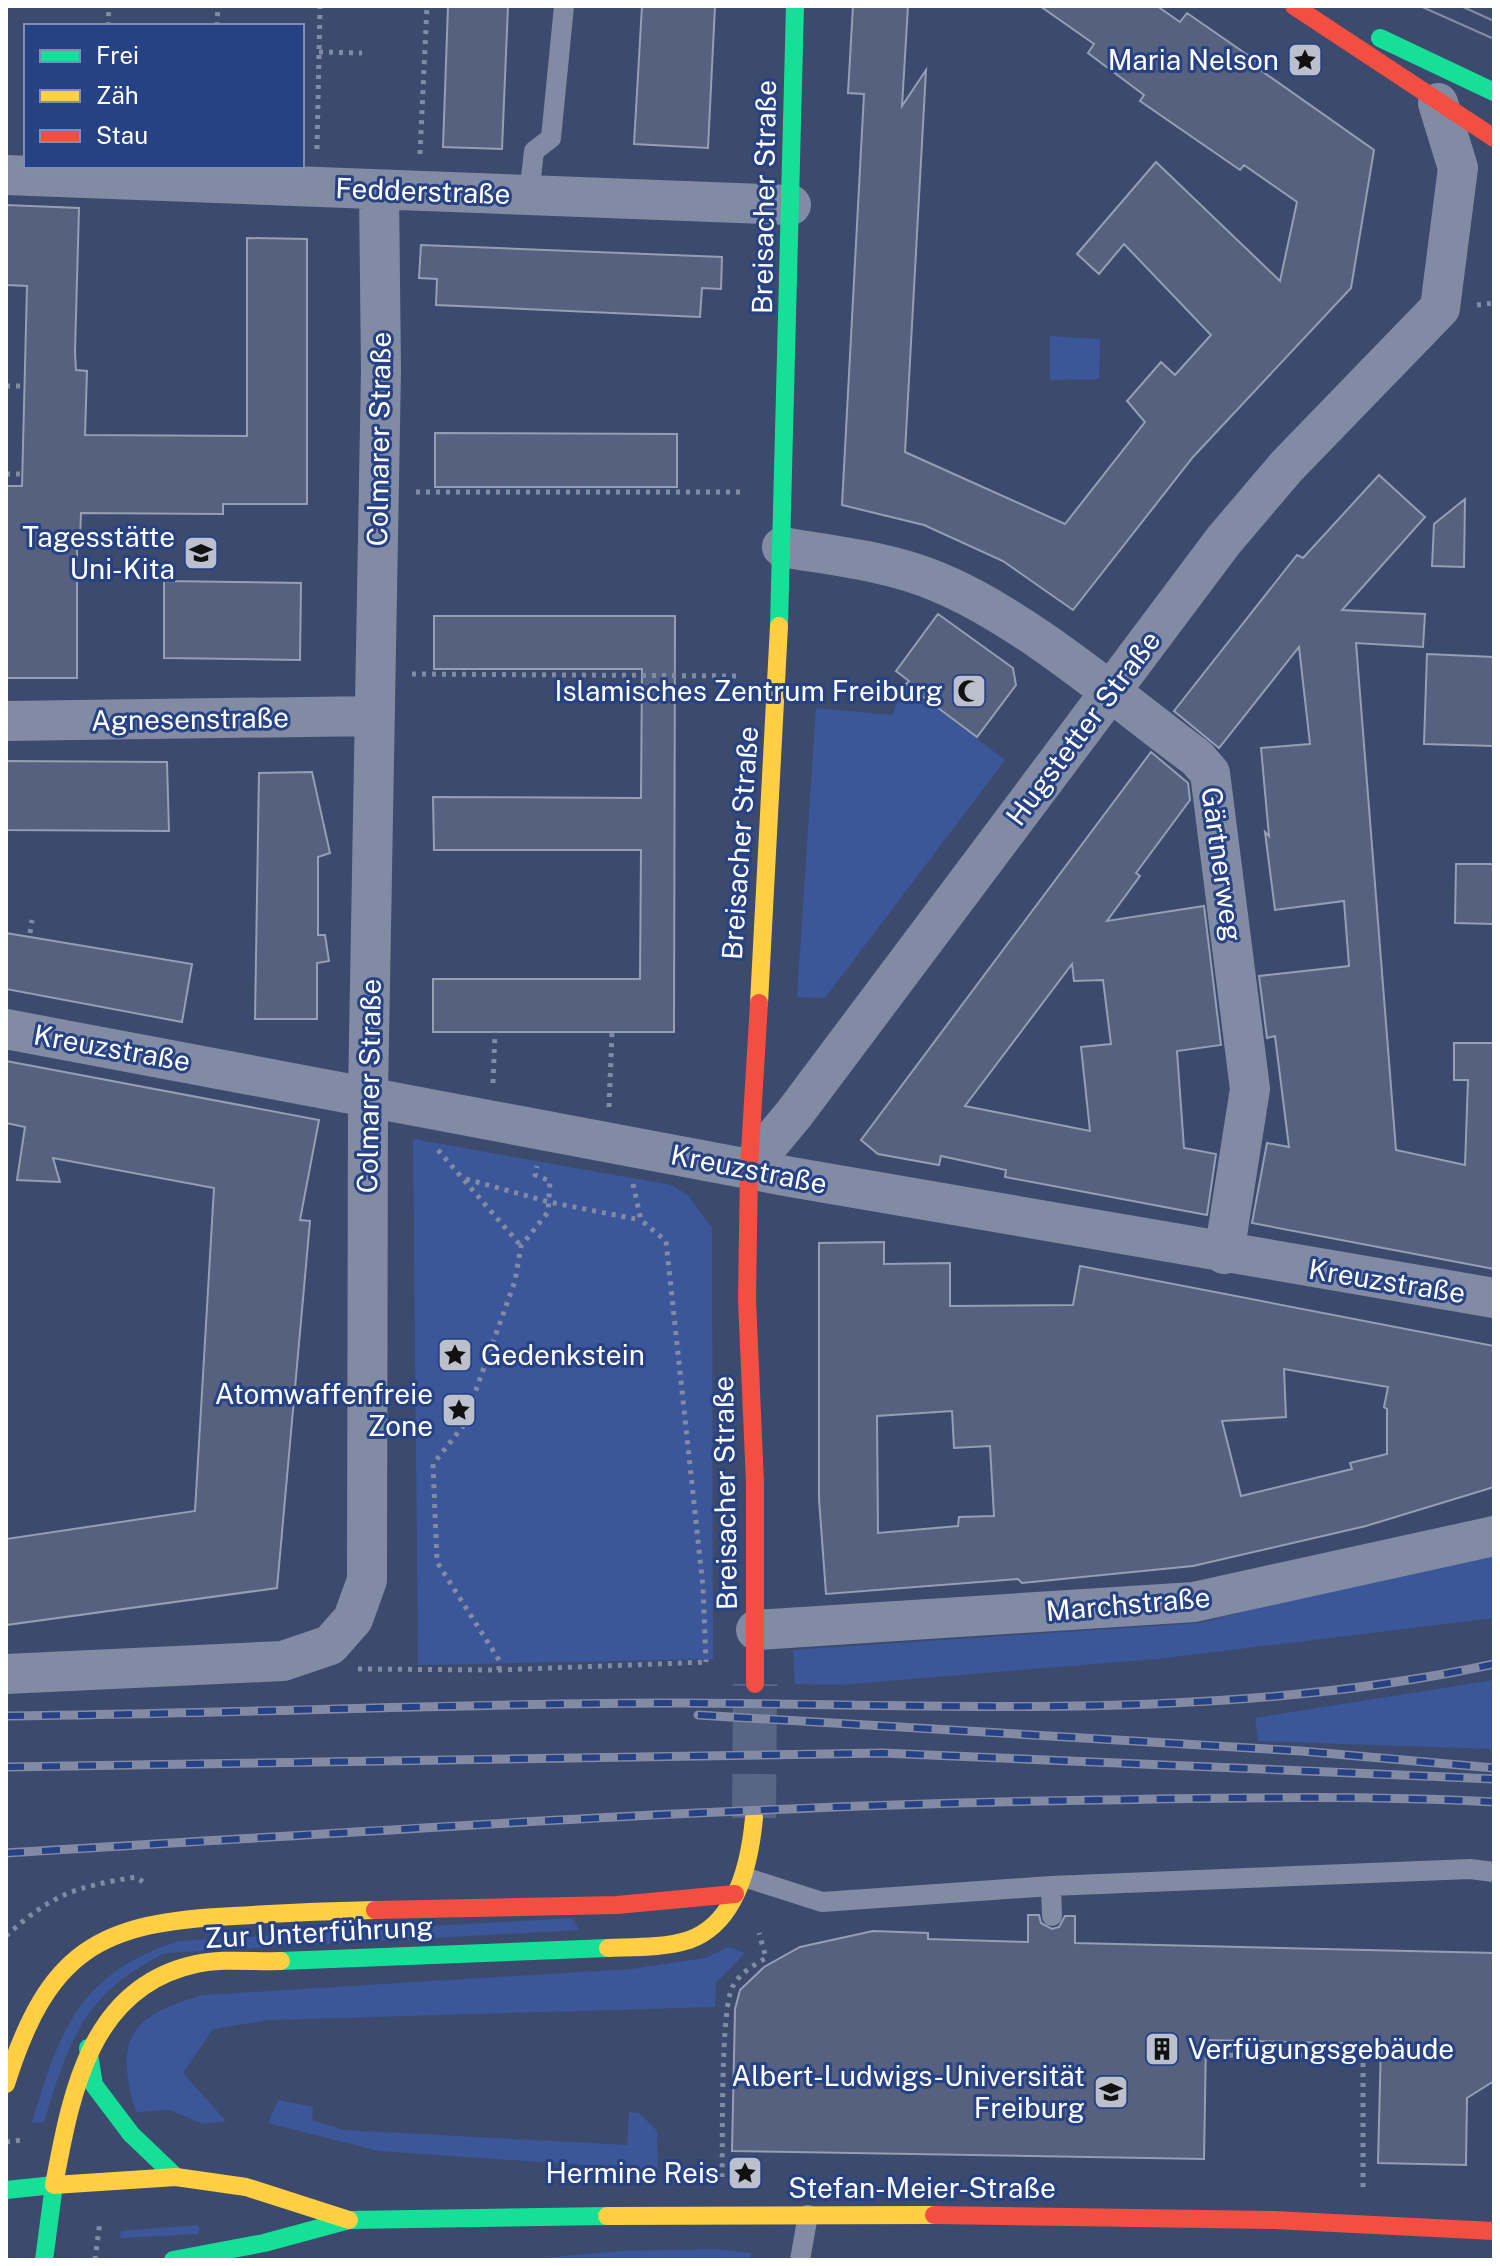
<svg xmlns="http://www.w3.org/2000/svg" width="1500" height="2266" viewBox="0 0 1500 2266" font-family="'Public Sans',sans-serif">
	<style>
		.green { fill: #3b5799 }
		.building { fill: #55617e; stroke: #959eb3; stroke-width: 2; fill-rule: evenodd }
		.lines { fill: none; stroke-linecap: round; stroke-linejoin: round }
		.secondary-tunnel { stroke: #596584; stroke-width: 44; stroke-dasharray: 44 22; stroke-linecap: butt }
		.path { stroke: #828ba4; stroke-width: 5; stroke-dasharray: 4 6; stroke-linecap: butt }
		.lane { stroke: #828ba4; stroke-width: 20 }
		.street { stroke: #828ba4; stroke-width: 40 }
		.fast { stroke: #16e098; stroke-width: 18 }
		.slow { stroke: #ffcf43; stroke-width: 18 }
		.jam { stroke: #f24e42; stroke-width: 18 }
		.tram { stroke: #838ba4; stroke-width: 2 }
		.rail-casing { stroke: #838ba4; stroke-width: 9 }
		.rail { stroke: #264184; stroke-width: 6; stroke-dasharray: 18; stroke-linecap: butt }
		.labels { text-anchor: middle; stroke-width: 6; stroke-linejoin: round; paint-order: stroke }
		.poi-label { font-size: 28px; fill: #fff; stroke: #264184; text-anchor: end }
		.street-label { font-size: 28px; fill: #fff; stroke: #264184 }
	</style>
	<rect width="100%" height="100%" fill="#3c4a6e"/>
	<path class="green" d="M1050 336 1100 339 1099 379 1050 380Z
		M906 685 1005 760 825 998 797 997 816 708 892 715Z
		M413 1139 671 1185 688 1195 712 1228 713 1659 418 1665Z
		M1494 1547V1618L1157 1659 838 1685 795 1684 793 1650 1200 1623Z
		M1494 1680V1749L1258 1741 1255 1718Z
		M572 1918 579 1930 165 1953C84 1993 69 2040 44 2122L32 2123C59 2030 80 1973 178 1941Z
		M728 1947 745 1953 716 1983 715 2007 269 2020 213 2029 183 2073 226 2121 203 2124 170 2110 136 2112C113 2038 131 2016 203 1995L631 1969 705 1958Z
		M278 2100 313 2107 312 2120 344 2130 627 2145 629 2112 639 2113 657 2131 658 2170 379 2151 268 2123Z
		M197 2225 200 2228 198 2234 120 2238 121 2231Z
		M714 2249 751 2253V2259L522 2260 619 2251Z"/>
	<path class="building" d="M448 6H508L502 149 443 147Z
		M642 6H715L708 148 634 144Z
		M853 6H908L902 106 926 70 905 452 1065 524 1145 422 1127 401 1161 362 1175 375 1211 335 1124 244 1099 274 1077 254 1156 162 1280 281 1297 202 1244 165 1240 170 1140 101 1144 95 1088 53 1094 44 1040 6H1157L1180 22 1187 13 1262 65 1259 69 1374 150 1351 288 1193 457 1073 610 1003 561 924 525 842 505 864 94 848 93Z
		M6 205 79 208 75 352 76 370 87 371 85 435 247 436V238L307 239V504H223V514L81 513 80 539H77V678H6V486H22L27 286 7 285Z
		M421 245 722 257 721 289 702 288 700 317 436 305 437 279 419 278Z
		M435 433 677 434V487H435Z
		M1379 475 1425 517 1342 610 1425 614 1423 647 1356 643 1396 1150 1465 1165 1468 1080H1454V1043H1494V1269L1252 1223 1267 1143 1289 1147 1275 1036 1267 1038 1259 976 1349 966 1344 901 1275 910 1265 832 1269 836 1261 748 1310 744 1299 647 1219 748 1174 711 1297 555 1303 558Z
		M1465 499 1464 567 1432 566 1434 524Z
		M164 581 301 583 300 660 164 658Z
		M938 614 1013 668 1016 685 977 737 906 684 909 681 896 671Z
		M434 616H675L674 1032H433V979H640L641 850H434L433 797 641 798 642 669H434Z
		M1427 654 1494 657V746L1424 744Z
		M1151 752 1188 783 1190 800 1136 873 1140 876 1107 921 1204 906 1221 1045 1177 1051 1184 1148 1216 1154 1207 1215 1005 1177 1006 1170 941 1156 939 1165 878 1154 861 1140ZM1072 964 1074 981 1103 980 1111 1044 1081 1047 1090 1131 965 1106Z
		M6 761 167 762 169 831 6 830Z
		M312 772 330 853 318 857V935H325L329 961 317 963V1019H255L259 773Z
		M1456 864H1494V924L1455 923Z
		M6 933 192 964 182 1022 6 989Z
		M6 1061 319 1120 300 1220 310 1221 277 1588 6 1625V1539L195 1511 214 1188 53 1158 60 1182 17 1180 25 1127 6 1123Z
		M884 1242V1264L950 1263V1306L1073 1305 1080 1266 1494 1346V1487L1366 1526 1193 1566 1022 1583 1018 1579 826 1594 819 1499V1243ZM1284 1369 1388 1387 1384 1407 1387 1409V1454L1350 1463 1352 1469 1241 1496 1222 1421 1286 1417ZM952 1411 954 1448 990 1446 994 1516 959 1517 958 1526 878 1533 877 1416Z
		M1028 1915H1039L1041 1923 1052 1929 1059 1927 1065 1916H1075V1943L1494 1953V2081L1467 2098 1466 2165 1378 2163 1381 2044 1206 2040 1204 2159 732 2151 735 2009 740 1990 764 1967 800 1947 873 1931 928 1933V1939L1028 1942Z"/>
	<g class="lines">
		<path class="secondary-tunnel" d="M754 1818 755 1684"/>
		<path class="path" d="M108 26 109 6
			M217 26 218 6
			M319 52 362 53
			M317 149 320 6
			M420 154 427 6
			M1477 305 1494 303
			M6 386H23
			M6 474H23
			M416 492H746
			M412 674 738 676
			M30 933 32 920
			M493 1083 495 1032
			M609 1107 612 1032
			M438 1150 521 1246
			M466 1179 549 1202 641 1220
			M633 1184 641 1220 666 1241 703 1587 706 1662
			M358 1669 499 1670 708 1662
			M499 1670V1660L437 1562 433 1464 463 1426 515 1281 521 1246 548 1212 550 1181 535 1175 537 1166
			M6 1936C52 1894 75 1887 136 1877L146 1884
			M1199 2055 1389 2056
			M6 2142 21 2140
			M722 2177C723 2143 720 2008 733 1986 740 1973 754 1965 766 1958L759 1933
			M1363 2187V2044
			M95 2260 100 2221"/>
		<path class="lane" d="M529 195 534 151 551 138 564 6
			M744 1877 822 1902 1051 1886 1470 1869 1494 1872
			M1051 1886 1052 1916
			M800 2260 808 2215"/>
		<path class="street" d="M6 175 791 205
			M782 547C834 556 889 561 938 582 1025 618 1120 701 1197 758L1210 773 1250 1089 1224 1254
			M6 721 374 716
			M6 1029 791 1177 1494 1298
			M749 1168 794 1114 1224 540 1287 466 1440 308 1458 168 1438 103
			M756 1630 1194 1602 1494 1536
			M6 1674 283 1661 330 1645 353 1619 367 1580 368 1095 381 370 379 190"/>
		<path class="fast" d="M1380 38 1494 92
			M779 626 795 6
			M281 1961 608 1948
			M88 2048 94 2085 131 2134 176 2177
			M6 2190 54 2185 44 2260
			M173 2260 264 2243 349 2220 607 2216"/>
		<path class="slow" d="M759 1003 779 626
			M608 1948C634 1947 664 1948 689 1940 737 1923 750 1861 754 1818
			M281 1961C254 1962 222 1958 196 1964 89 1987 71 2095 54 2185L176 2177 246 2187 349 2220
			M6 2084C48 1951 98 1922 234 1916 281 1913 328 1911 375 1910
			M607 2216 934 2215"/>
		<path class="jam" d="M1294 6 1494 138
			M755 1684V1483L747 1299 749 1168 759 1003
			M375 1910 617 1905 735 1894
			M934 2215 1274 2220 1494 2231"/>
		<path class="tram" d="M1420 6 1494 39
			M1461 6 1494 21"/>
		<g class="rail-casing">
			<path id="rail" d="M698 1715 1301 1751 1494 1768
				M6 1716C231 1714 456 1703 680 1703 950 1704 1228 1722 1494 1664
				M6 1767 882 1753 1494 1779
				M6 1853C370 1832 733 1805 1097 1800 1230 1798 1362 1795 1494 1802"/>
		</g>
		<use href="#rail" class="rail"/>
	</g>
	<defs>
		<g id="sight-square" transform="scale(1.8)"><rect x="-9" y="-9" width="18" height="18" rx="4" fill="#bbc0cc" stroke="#264184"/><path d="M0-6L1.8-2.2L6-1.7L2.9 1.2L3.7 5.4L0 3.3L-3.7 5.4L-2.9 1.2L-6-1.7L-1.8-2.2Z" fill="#111"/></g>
		<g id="school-square" transform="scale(1.8)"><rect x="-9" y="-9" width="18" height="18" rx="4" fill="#bbc0cc" stroke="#264184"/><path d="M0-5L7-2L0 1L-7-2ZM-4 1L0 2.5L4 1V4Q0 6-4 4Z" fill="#111"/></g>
		<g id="mosque-square" transform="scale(1.8)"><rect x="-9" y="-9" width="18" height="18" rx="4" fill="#bbc0cc" stroke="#264184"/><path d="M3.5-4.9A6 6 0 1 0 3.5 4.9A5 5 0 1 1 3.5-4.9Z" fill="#111"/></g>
		<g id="building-square" transform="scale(1.8)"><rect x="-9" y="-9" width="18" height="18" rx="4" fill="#bbc0cc" stroke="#264184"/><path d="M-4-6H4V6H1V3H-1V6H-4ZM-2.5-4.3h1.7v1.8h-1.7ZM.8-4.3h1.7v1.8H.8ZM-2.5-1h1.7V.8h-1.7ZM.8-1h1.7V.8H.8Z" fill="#111"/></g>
		<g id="university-square" transform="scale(1.8)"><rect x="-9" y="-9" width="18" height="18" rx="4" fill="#bbc0cc" stroke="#264184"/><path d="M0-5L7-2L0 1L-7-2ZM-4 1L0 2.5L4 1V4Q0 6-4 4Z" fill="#111"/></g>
	</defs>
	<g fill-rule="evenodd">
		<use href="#sight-square" x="1305" y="60"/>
		<use href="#school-square" x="201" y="553"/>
		<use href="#mosque-square" x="969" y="691"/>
		<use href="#sight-square" x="455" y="1355"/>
		<use href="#sight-square" x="459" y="1410"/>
		<use href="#building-square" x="1162" y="2049"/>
		<use href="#university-square" x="1111" y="2092"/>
		<use href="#sight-square" x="745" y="2173"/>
	</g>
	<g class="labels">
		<g class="poi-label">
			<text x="1279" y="70">Maria Nelson</text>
			<text x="175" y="547">Tagesstätte<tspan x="175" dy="32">Uni-Kita</tspan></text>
			<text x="943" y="701">Islamisches Zentrum Freiburg</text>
			<text x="481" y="1365" text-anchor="start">Gedenkstein</text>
			<text x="433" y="1404">Atomwaffenfreie<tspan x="433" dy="32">Zone</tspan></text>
			<text x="1188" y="2059" text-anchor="start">Verfügungsgebäude</text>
			<text x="1085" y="2086">Albert-Ludwigs-Universität<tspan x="1085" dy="32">Freiburg</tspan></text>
			<text x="719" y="2183">Hermine Reis</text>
		</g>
		<g class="street-label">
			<text transform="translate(423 191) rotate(2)" y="10">Fedderstraße</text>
			<text transform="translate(764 197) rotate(-89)" y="10">Breisacher Straße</text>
			<text transform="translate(379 439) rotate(-89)" y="10">Colmarer Straße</text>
			<text transform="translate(190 719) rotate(-1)" y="10">Agnesenstraße</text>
			<text transform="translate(1083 728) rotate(-53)" y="10">Hugstetter Straße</text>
			<text transform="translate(740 843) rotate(-86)" y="10">Breisacher Straße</text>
			<text transform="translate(1222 864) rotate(82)" y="10">Gärtnerweg</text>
			<text transform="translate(112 1048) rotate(10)" y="10">Kreuzstraße</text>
			<text transform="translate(369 1086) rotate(-89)" y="10">Colmarer Straße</text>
			<text transform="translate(749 1169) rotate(11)" y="10">Kreuzstraße</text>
			<text transform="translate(1387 1281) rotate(9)" y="10">Kreuzstraße</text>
			<text transform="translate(725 1493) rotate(-91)" y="10">Breisacher Straße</text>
			<text transform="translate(1128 1604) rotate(-5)" y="10">Marchstraße</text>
			<text transform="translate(319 1932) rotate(-3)" y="10">Zur Unterführung</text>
			<text x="922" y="2198">Stefan-Meier-Straße</text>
		</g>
	</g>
	<rect width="1500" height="2266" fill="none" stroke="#ffffff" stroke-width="16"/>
	<rect x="24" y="24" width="280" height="144" fill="#264184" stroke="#7d8db5" stroke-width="2"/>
	<rect x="40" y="50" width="40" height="12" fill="#16e098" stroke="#7d8db5" stroke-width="2"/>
	<text x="96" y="64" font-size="24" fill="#ffffff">Frei</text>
	<rect x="40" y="90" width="40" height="12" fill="#ffcf43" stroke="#7d8db5" stroke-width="2"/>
	<text x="96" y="104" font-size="24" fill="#ffffff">Zäh</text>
	<rect x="40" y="130" width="40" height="12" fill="#f24e42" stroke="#7d8db5" stroke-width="2"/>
	<text x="96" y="144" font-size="24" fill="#ffffff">Stau</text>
</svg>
